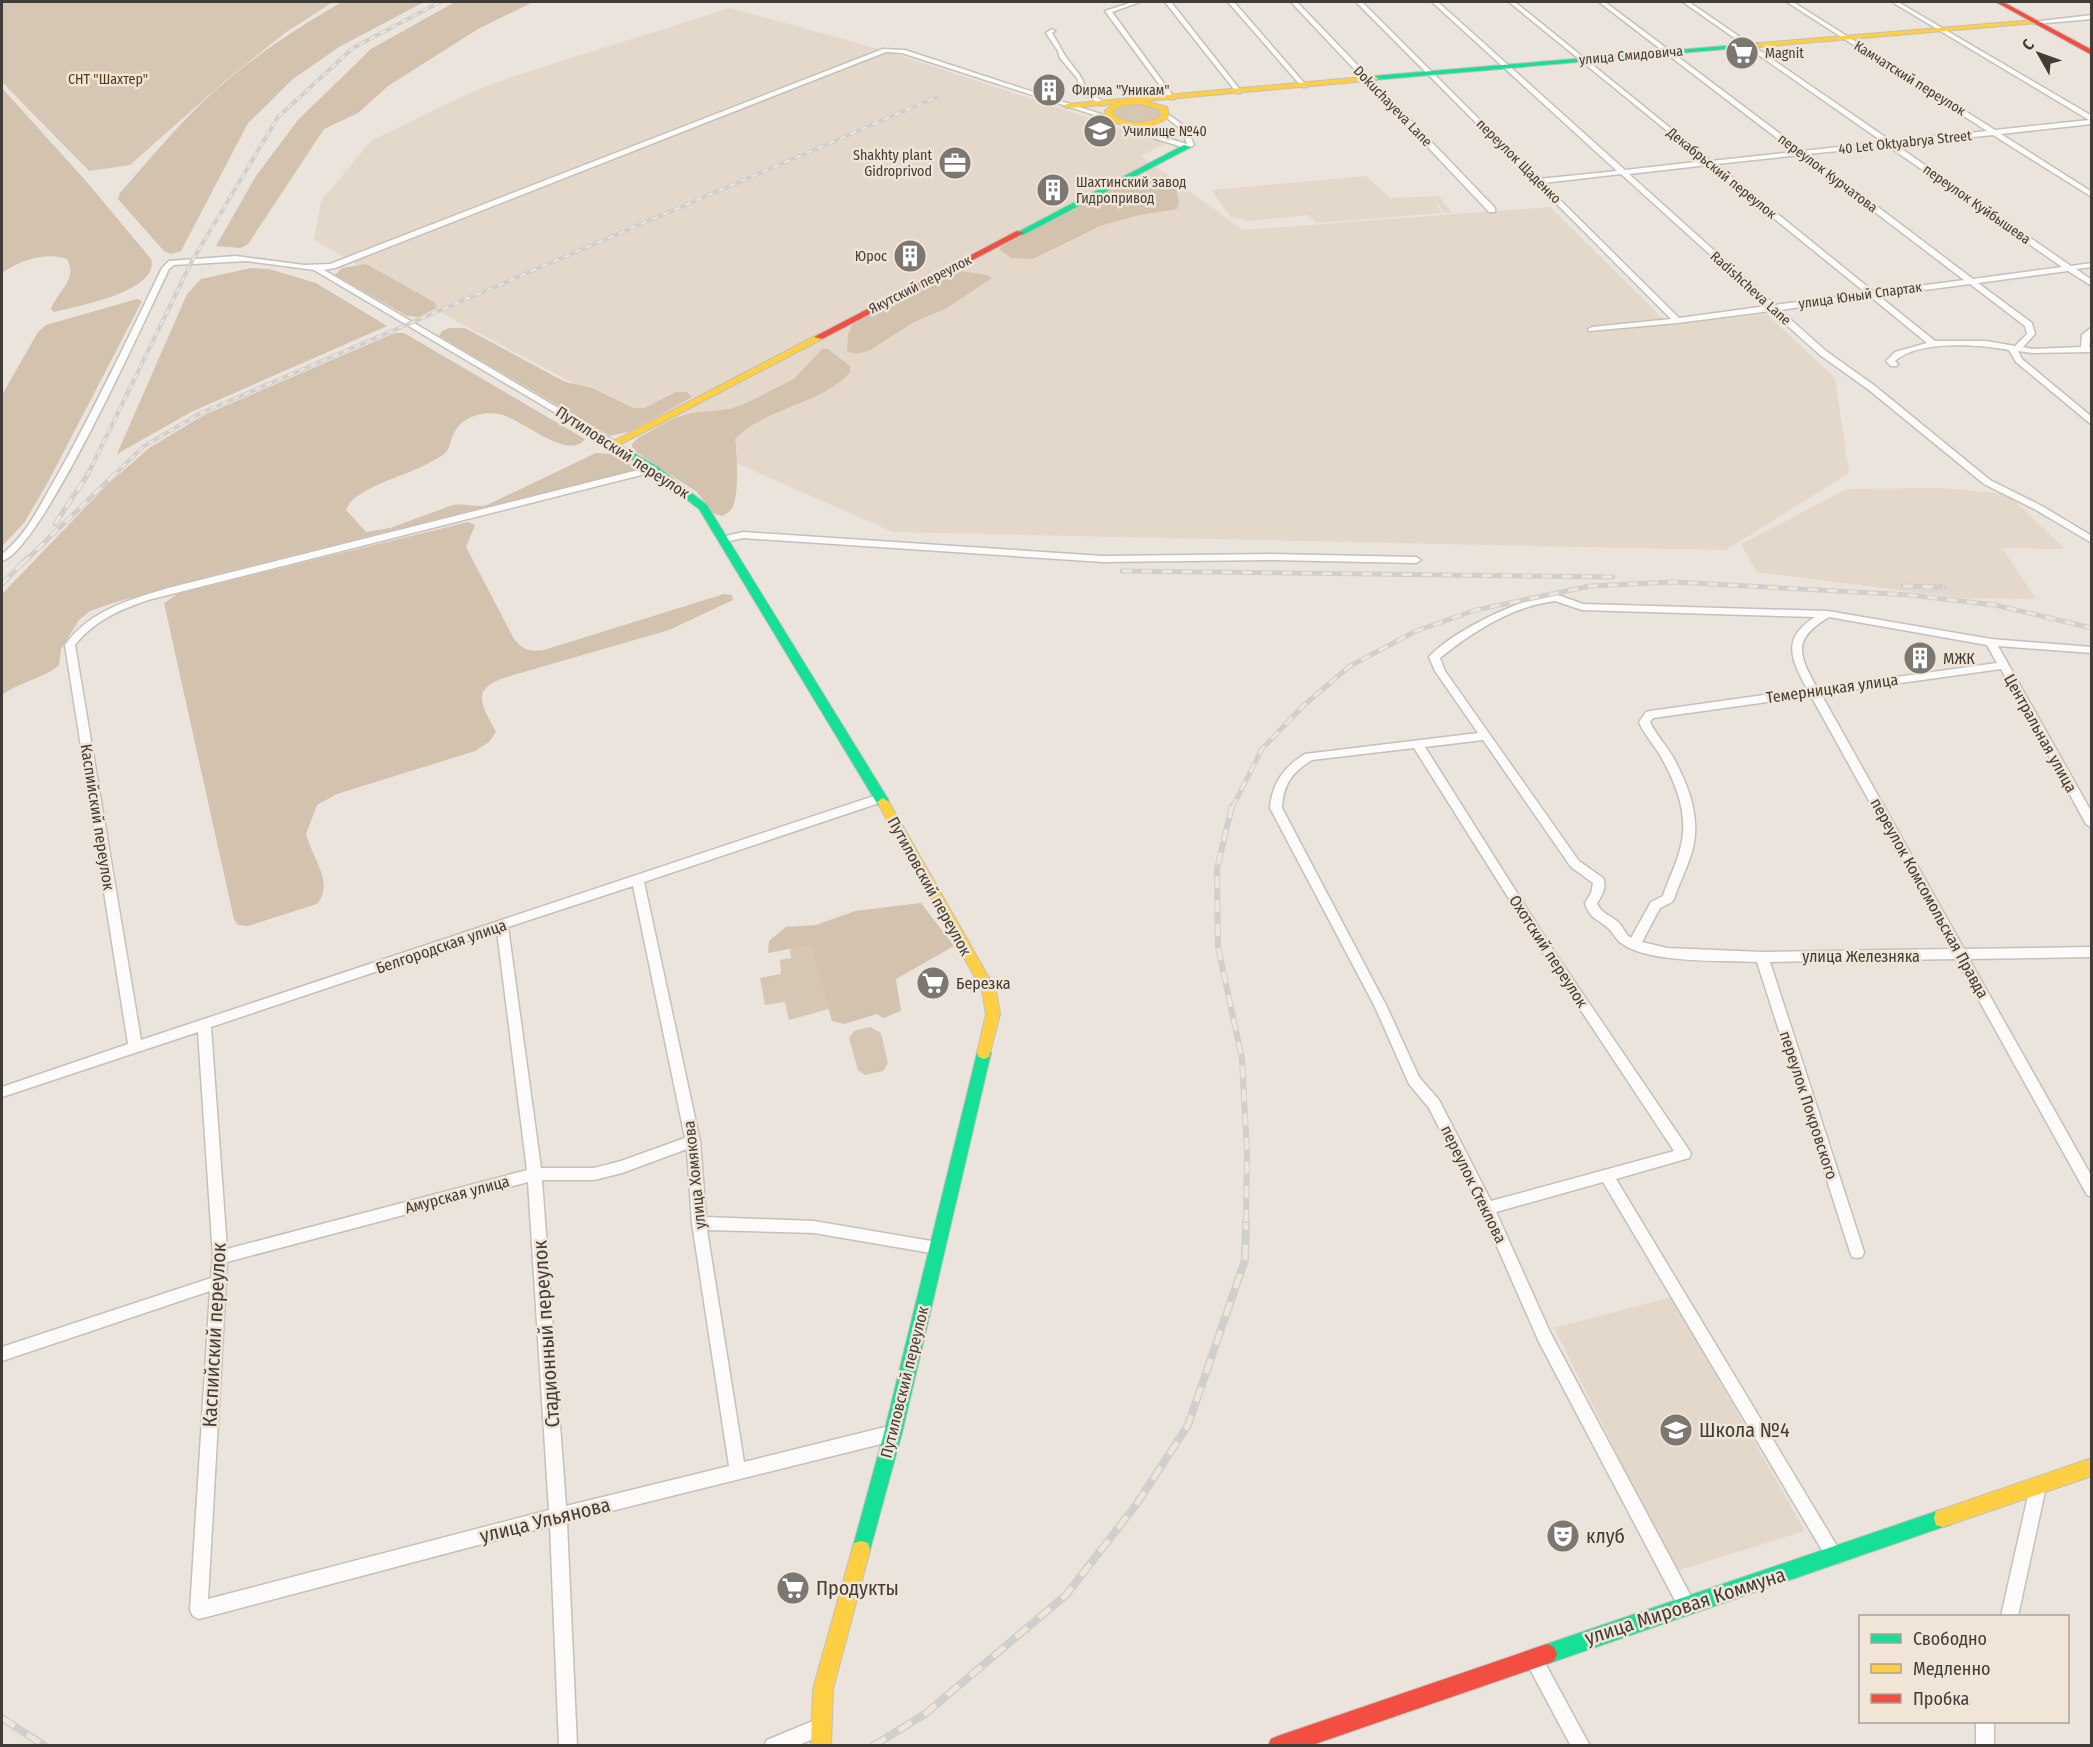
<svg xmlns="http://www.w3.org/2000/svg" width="2093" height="1747" viewBox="0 0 2093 1747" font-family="'Fira Sans Condensed',sans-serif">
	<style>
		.built { fill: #e4d8cb }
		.green { fill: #d6c7b5 }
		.forest { fill: #d2c2ae }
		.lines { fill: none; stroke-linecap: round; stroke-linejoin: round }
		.street-casing { stroke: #c4c0ba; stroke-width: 3 }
		.fast-casing { stroke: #c4c0ba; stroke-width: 2 }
		.slow-casing { stroke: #c4c0ba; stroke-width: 2 }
		.jam-casing { stroke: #c4c0ba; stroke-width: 2 }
		.street { fill: #fcfbfa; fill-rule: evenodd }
		.fast { fill: #16e098; fill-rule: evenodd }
		.slow { fill: #ffcf43; fill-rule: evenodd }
		.jam { fill: #f24e42; fill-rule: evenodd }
		.rail-far3-casing { stroke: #d0cfcd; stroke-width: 4 }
		.rail-far2-casing { stroke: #d0cfcd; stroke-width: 5 }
		.rail-far1-casing { stroke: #d0cfcd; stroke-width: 6 }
		.rail-casing { stroke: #d0cfcd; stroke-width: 8 }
		.rail-far3 { stroke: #f0e5d7; stroke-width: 2; stroke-dasharray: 6; stroke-linecap: butt }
		.rail-far2 { stroke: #f0e5d7; stroke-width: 3; stroke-dasharray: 10; stroke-linecap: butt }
		.rail-far1 { stroke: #f0e5d7; stroke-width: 4; stroke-dasharray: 12; stroke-linecap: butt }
		.rail { stroke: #f0e5d7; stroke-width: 5; stroke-dasharray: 15; stroke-linecap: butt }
		.labels { text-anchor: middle; stroke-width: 5; stroke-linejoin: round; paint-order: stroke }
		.far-poi-label { font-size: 14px; fill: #413c37; stroke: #f0e5d7; text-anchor: start }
		.far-street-label { font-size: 14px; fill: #413c37; stroke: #f0e5d7 }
		.far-park-label { font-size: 14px; fill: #533911; stroke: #f0e5d7 }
		.street-label { font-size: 16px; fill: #413c37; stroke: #f0e5d7 }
		.poi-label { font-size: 16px; fill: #413c37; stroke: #f0e5d7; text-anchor: start }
		.near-street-label { font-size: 20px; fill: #413c37; stroke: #f0e5d7 }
		.near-poi-label { font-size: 20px; fill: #413c37; stroke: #f0e5d7; text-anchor: start }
	</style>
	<rect width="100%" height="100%" fill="#eae4dd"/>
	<path class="built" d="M730 8 889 52 1166 143 1141 156 1243 230 1551 207 1669 325 1767 314 1835 378 1849 473 1726 550 893 532 661 430 445 315 314 240 321 201 371 141 463 96 508 78Z
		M1366 176 1390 198 1439 196 1452 213H1445L1434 200 1442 213 1317 223 1308 215 1248 221 1231 217 1211 190Z
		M1943 488 2007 494 2065 549 2002 548 2036 599 1961 598 1757 572 1741 544 1847 489Z
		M1671 1297 1805 1531 1676 1571 1554 1328Z"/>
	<path class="green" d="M2 2H333L285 33 225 81 130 165 89 171 2 82Z
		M1135 104 1156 108 1161 112 1160 117C1143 124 1130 124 1114 116V111L1119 107Z
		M811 944 829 1009 789 1020 785 1002 765 1005 760 978 781 974 780 960 791 958 790 949Z
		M870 1027 881 1033 888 1063 883 1071 865 1075 858 1070 849 1038 854 1031Z"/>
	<path class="forest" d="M342 2H424L339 47 293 79 248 123 181 251 171 254 164 251 118 199 120 193C155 153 190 110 231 77 266 48 304 24 342 2Z
		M455 2H533L478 29 388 86 358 113 324 129 248 244 241 248 216 246 256 176 298 120 371 49Z
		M2 88 85 180 151 259C161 291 75 307 54 312L51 309C59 289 78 280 67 259 46 251 18 261 2 273Z
		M1142 179 1176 188 1179 202 1177 209 1139 215 1100 226 1033 259 1011 258 999 249C1011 237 1126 180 1142 179Z
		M366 264 434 302 437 308 419 317 407 316 335 275 342 268Z
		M251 268 269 269 316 283 387 326 191 412 117 454 187 294 201 279Z
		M954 270 987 275 992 278 947 308 914 322 870 350 857 354 847 351 848 334 853 324Z
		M137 299 142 301 48 482 24 523 2 546V395L38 332 46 325Z
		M450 328H465L565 382 592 388 633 408H645L676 392H687L692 397 631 431 610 436 439 336 442 331Z
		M395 333H404L585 439C568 462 522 418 499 414 481 411 461 417 453 435 450 441 451 446 446 452 442 457 433 460 427 464 406 476 353 488 346 510L366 532 390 528 453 505C465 503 474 508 487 505L596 453 611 454 635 467 634 470 205 577 113 603 90 611 79 620 61 649 59 665C45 678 19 682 2 695V594L108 484 149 448 204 415Z
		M822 349H828L850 366V372C825 403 762 409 735 439 737 453 740 502 730 511 729 513 723 515 722 516L713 513 697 492 633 450 632 444 639 437 675 418 692 413 730 409 749 402 794 379Z
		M468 522 475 525 466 547 514 639C523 650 529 652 544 650L724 594 732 595 733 600 669 630 510 676C470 688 480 702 496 732L489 742 475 751 337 794 317 805 306 834C312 858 335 883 317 904L248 926 238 925 234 919 164 603 179 593Z
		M921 903 954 946 896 979 901 1011 883 1018 877 1014 844 1024 832 1021 811 945 768 953 769 941 786 927 816 925 855 911Z"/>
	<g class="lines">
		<g class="street-casing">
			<path id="street" d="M1133 2H1140L1112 12 1174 97V99H1170L1105 11Z
				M1165 2H1171L1241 91V93H1237Z
				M1228 2H1234L1306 85V87H1302Z
				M1291 2H1297L1495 208V212H1489Z
				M1356 2H1362L1539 179 1617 171 1432 2H1438L1625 170 1704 161 1509 2H1515L1711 161 1795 152 1599 2H1605L1803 151 1883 142 1683 2H1689L1891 141 1987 131 1787 2H1793L1995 130 2089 120 1892 2H1898L2092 116V124L2001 134 2092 192V197L1993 135 1896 145 2071 266 2092 263V267L2076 269 2092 280V286L2068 271 1978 283 2032 323 2035 334 2023 347 2032 349 2081 347 2082 335 2092 327 2089 347H2092V352L2032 353 2018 351 2022 359 2092 417V425L2016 362 2009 350C1980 344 1918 340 1895 361L1898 364 1897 366H1891L1886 361 1895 352 1927 343 1871 297 1780 310 1826 351 1875 386 1990 480 2042 506 2092 536V543L2036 510 1984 484 1869 390 1820 355 1771 311 1677 323 1589 331 1588 329 1592 327 1671 319ZM1888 146 2062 267 1973 279 1808 154ZM1800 155 1964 280 1874 292 1716 164ZM1708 165 1866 293 1775 305 1629 174ZM1621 174 1767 306 1679 318 1543 183ZM1970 284 2025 326 2027 334 2015 346 1986 341H1935L1879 296Z
				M2092 15V19L2035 24 2032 22Z
				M1052 29 1055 31 1052 33C1058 42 1062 52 1068 60 1076 71 1083 76 1086 90L1105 103V105H1101L1081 92 1077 78 1060 58 1058 51 1046 33Z
				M883 49 905 50 1119 120 1139 130 1187 144 1182 130 1163 115 1168 114 1187 128 1194 145 1189 148H1185L1135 132 1119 123 902 53 886 52 335 268 324 270 616 442V446L613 447 314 270 246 261 174 265 169 269C147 315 41 551 2 561V554C27 535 41 503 57 476 95 408 128 338 162 268L169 261 236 256 304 265 330 264Z
				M654 466 659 469 657 471 148 600C119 610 94 621 75 645L141 1040 877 795 881 794 887 798 885 801 644 882 700 1141 706 1217 814 1221 937 1242 942 1243 944 1248 942 1253 937 1254 814 1233 707 1230 744 1462 893 1425 899 1428 901 1433 899 1438 893 1441 567 1522 577 1746H559L550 1526 199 1619 193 1616 190 1610 210 1291 2 1361V1347L211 1278 213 1257 198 1032 2 1097V1087L128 1044 65 645C90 610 129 600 168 588ZM633 886 685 1138 621 1161 594 1168H541L508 927ZM497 931 527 1170 227 1249 211 1027ZM687 1149 692 1223 729 1466 566 1506 542 1180H594L622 1173ZM528 1182 549 1510 208 1599 227 1262Z
				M743 532 1103 556 1271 554 1416 557 1421 560 1416 563 1271 560 1103 562 743 538 725 542 720 539 722 537Z
				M1558 595 1583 604 1828 611 1991 639 2092 647V653L1998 646 2092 813V828L2086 824 2001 669 1821 694 1964 949 2092 947V957L1969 959 2092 1177V1197L2087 1195 1956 959 1770 962 1864 1252 1862 1257 1857 1258 1852 1257 1850 1252 1757 962C1722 960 1649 964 1621 943 1616 940 1614 933 1609 929 1598 918 1590 920 1585 903L1591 893 1593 883 1571 867 1483 740 1425 747 1553 950 1689 1150 1691 1154 1689 1158 1616 1179 1843 1556 1841 1562 1835 1564 1829 1562 1603 1182 1496 1212 1550 1332 1693 1600 1696 1606 1693 1612 1687 1615 1681 1612 1539 1342 1481 1210 1429 1108 1409 1084 1375 1007 1270 808C1272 783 1284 767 1305 754L1478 733 1435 671 1429 657C1451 632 1525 595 1558 595ZM1555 601 1582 610 1815 617C1781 638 1791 659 1807 689L1650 711 1646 712 1639 722C1644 735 1654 744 1661 757 1678 787 1690 819 1679 853 1675 868 1667 882 1663 896L1651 902 1631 938C1625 934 1624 928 1619 923 1611 915 1601 914 1597 903 1602 896 1607 886 1603 878L1579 861 1445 671 1440 658C1472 632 1513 606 1555 601ZM1829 617 1987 645 1997 663 1817 688C1798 654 1792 639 1829 617ZM1811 696 1951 949 1762 952 1667 948 1642 942 1660 908 1672 902 1674 899C1679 884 1686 870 1691 855 1702 821 1690 788 1673 757 1666 745 1656 735 1650 722L1653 718ZM1414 748 1545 956 1674 1151 1491 1201 1439 1100 1419 1077 1387 1007 1282 808C1283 785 1292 772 1312 760Z
				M2038 1479 2044 1481 2046 1487 2018 1616H2001L2030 1487 2032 1481Z
				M1533 1649 1539 1652 1590 1746H1571L1524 1658 1527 1652Z
				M820 1718 826 1721 829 1727 826 1733 797 1746H764L767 1740Z
				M1976 1722H1994V1746H1976Z"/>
		</g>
		<g class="fast-casing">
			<path id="fast" d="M1759 43 1761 46 1374 80 1370 78 1374 76Z
				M1184 145 1191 147 1023 235 1016 233Z
				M613 441 658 467 707 505 888 799 889 802 888 805H878L699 509 650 471 609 446V442Z
				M984 1047 989 1049 991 1053 902 1433 870 1550 868 1557 861 1559 854 1557 852 1550 884 1433 977 1053 979 1049Z
				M1943 1509 1950 1511 1952 1518 1950 1525 1943 1527 1547 1664 1540 1661 1537 1654 1540 1647 1547 1644Z"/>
		</g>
		<g class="slow-casing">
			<path id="slow" d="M2035 20 2037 23 1759 47 1756 45 1759 43Z
				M1374 76 1378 78 1377 80 1146 101 1167 107 1169 117C1150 131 1126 129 1106 118L1105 110 1114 104 1067 108 1063 106 1067 104ZM1141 104 1160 110 1161 116C1145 125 1129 125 1113 115V111L1123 105Z
				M819 334 824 337 822 339 617 446H609L608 444Z
				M883 798 889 802 996 990 1000 1014 989 1057 984 1059 979 1057 977 1053 986 1014 982 990 877 802Z
				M2092 1458V1476L1943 1527 1936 1525 1934 1518 1936 1511 1943 1509Z
				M861 1541 868 1543 870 1550 833 1689 831 1746H811L813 1689 852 1550 854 1543Z"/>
		</g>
		<g class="jam-casing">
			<path id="jam" d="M1996 2H2003L2092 50V55Z
				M1017 231 1024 233 822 339 814 337Z
				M1547 1644 1554 1647 1557 1654 1554 1661 1547 1664 1309 1746H1268L1271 1739 1278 1736Z"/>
		</g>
		<use href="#street" class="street"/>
		<use href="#fast" class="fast"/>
		<use href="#slow" class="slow"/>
		<use href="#jam" class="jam"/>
		<g class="rail-far3-casing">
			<path id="rail-far3" d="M87 476 192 261 278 117 353 48 440 2
				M113 476 144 446 201 413 937 97"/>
		</g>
		<g class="rail-far2-casing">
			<path id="rail-far2" d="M55 524 88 474
				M22 564 115 474
				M1122 571 1613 577
				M2 584 27 558
				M1903 586 1944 587
				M1232 808 1262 749 1303 706 1350 666 1416 631 1476 610 1590 586 1674 582 1910 595 1995 605 2092 628"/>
		</g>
		<g class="rail-far1-casing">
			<path id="rail-far1" d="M1232 806 1217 869 1218 947 1242 1059 1247 1153 1246 1225"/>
		</g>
		<g class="rail-casing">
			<path id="rail" d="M2 1718 45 1746
				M873 1746 925 1714 1066 1595 1136 1505 1188 1425 1245 1260 1246 1223"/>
		</g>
		<use href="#rail-far3" class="rail-far3"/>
		<use href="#rail-far2" class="rail-far2"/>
		<use href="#rail-far1" class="rail-far1"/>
		<use href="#rail" class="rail"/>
	</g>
	<defs>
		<g id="supermarket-disc" transform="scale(1.725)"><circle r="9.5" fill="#7c7771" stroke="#f0e5d7"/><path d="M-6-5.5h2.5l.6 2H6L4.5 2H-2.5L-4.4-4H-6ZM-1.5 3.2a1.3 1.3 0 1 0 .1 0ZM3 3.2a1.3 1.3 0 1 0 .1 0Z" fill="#fff"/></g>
		<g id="building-disc" transform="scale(1.725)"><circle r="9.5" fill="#7c7771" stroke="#f0e5d7"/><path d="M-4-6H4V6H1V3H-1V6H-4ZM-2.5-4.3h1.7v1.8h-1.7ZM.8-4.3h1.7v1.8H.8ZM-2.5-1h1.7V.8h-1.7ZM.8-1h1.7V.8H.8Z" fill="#fff"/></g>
		<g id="university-disc" transform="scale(1.725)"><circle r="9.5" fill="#7c7771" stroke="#f0e5d7"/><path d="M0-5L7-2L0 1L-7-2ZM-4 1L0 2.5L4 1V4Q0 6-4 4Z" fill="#fff"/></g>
		<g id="office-disc" transform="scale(1.725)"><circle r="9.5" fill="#7c7771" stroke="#f0e5d7"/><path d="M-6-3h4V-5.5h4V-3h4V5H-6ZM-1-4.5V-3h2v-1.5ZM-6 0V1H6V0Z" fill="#fff"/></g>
		<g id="school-disc" transform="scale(1.725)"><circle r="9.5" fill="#7c7771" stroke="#f0e5d7"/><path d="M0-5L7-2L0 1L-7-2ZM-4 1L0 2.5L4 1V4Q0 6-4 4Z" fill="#fff"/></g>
		<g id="theatre-disc" transform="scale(1.725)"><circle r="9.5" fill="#7c7771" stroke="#f0e5d7"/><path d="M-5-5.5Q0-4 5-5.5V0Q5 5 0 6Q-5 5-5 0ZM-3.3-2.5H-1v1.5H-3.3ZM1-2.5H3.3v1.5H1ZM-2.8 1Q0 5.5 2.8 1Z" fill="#fff"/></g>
	</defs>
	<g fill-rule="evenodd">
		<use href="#supermarket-disc" x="1742" y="53"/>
		<use href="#building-disc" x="1049" y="90"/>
		<use href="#university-disc" x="1100" y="131"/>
		<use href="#office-disc" x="955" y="163"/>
		<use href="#building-disc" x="1053" y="190"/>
		<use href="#building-disc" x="910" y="256"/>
		<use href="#building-disc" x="1920" y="658"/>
		<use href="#supermarket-disc" x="933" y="983"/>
		<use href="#school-disc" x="1676" y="1430"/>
		<use href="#theatre-disc" x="1563" y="1536"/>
		<use href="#supermarket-disc" x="793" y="1588"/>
	</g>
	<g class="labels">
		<g class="far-poi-label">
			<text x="1765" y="58">Magnit</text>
			<text x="1072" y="95">Фирма "Уникам"</text>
			<text x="1123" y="136">Училище №40</text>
			<text x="932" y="160" text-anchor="end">Shakhty plant<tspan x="932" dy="16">Gidroprivod</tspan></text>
			<text x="1076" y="187">Шахтинский завод<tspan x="1076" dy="16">Гидропривод</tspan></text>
			<text x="887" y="261" text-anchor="end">Юрос</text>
		</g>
		<g class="far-street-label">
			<text transform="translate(1631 55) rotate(-5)" y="5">улица Смидовича</text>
			<text transform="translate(1910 78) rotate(32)" y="5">Камчатский переулок</text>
			<text transform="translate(1393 106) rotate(46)" y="5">Dokuchayeva Lane</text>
			<text transform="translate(1905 142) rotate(-6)" y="5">40 Let Oktyabrya Street</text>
			<text transform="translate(1519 161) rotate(45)" y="5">переулок Щаденко</text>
			<text transform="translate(1722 173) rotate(39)" y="5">Декабрьский переулок</text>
			<text transform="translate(1828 173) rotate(37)" y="5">переулок Курчатова</text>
			<text transform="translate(1977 204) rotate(35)" y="5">переулок Куйбышева</text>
			<text transform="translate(920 284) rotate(-27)" y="5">Якутский переулок</text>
			<text transform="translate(1751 288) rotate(42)" y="5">Radishcheva Lane</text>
			<text transform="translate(1860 295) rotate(-8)" y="5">улица Юный Спартак</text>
		</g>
		<g class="far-park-label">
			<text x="108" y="84">СНТ "Шахтер"</text>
		</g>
		<g class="street-label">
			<text transform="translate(623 452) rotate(33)" y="6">Путиловский переулок</text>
			<text transform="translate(1832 688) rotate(-8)" y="6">Темерницкая улица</text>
			<text transform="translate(2041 733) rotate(61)" y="6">Центральная улица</text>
			<text transform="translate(98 817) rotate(81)" y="6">Каспийский переулок</text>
			<text transform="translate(930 886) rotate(61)" y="6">Путиловский переулок</text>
			<text transform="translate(1930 898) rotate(61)" y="6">переулок Комсомольская Правда</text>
			<text transform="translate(441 946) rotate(-19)" y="6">Белгородская улица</text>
			<text transform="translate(1549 951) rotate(57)" y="6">Охотский переулок</text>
			<text x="1861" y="962">улица Железняка</text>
			<text transform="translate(1809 1105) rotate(72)" y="6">переулок Покровского</text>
			<text transform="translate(694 1175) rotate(-96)" y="6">улица Хомякова</text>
			<text transform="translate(1474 1184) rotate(64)" y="6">переулок Стеклова</text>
			<text transform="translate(457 1194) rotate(-15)" y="6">Амурская улица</text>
			<text transform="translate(904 1382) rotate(-76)" y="6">Путиловский переулок</text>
		</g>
		<g class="poi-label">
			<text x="1943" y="664">МЖК</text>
			<text x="956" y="989">Березка</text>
		</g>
		<g class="near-street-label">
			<text transform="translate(546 1334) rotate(-94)" y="7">Стадионный переулок</text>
			<text transform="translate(214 1335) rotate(-87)" y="7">Каспийский переулок</text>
			<text transform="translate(545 1520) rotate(-14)" y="7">улица Ульянова</text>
			<text transform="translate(1685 1606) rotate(-18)" y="7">улица Мировая Коммуна</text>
		</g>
		<g class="near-poi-label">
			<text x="1699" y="1437">Школа №4</text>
			<text x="1586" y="1543">клуб</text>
			<text x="816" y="1595">Продукты</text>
		</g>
	</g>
	<rect width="2093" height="1747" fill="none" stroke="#413c37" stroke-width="6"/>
	<rect x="1859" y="1615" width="210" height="108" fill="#f0e5d7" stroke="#aaa197" stroke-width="1.5"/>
	<rect x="1871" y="1634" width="30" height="9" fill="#16e098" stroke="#aaa197" stroke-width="1.5"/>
	<text x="1913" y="1645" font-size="18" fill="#413c37">Свободно</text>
	<rect x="1871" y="1664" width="30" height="9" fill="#ffcf43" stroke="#aaa197" stroke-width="1.5"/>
	<text x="1913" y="1675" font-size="18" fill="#413c37">Медленно</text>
	<rect x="1871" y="1694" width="30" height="9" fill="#f24e42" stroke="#aaa197" stroke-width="1.5"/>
	<text x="1913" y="1705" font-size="18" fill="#413c37">Пробка</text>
	<g transform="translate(2039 54) rotate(310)" stroke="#f0e5d7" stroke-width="4.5" paint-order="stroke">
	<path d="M0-4.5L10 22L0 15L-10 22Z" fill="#413c37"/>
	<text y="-9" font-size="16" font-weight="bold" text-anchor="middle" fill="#413c37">С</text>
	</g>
</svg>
